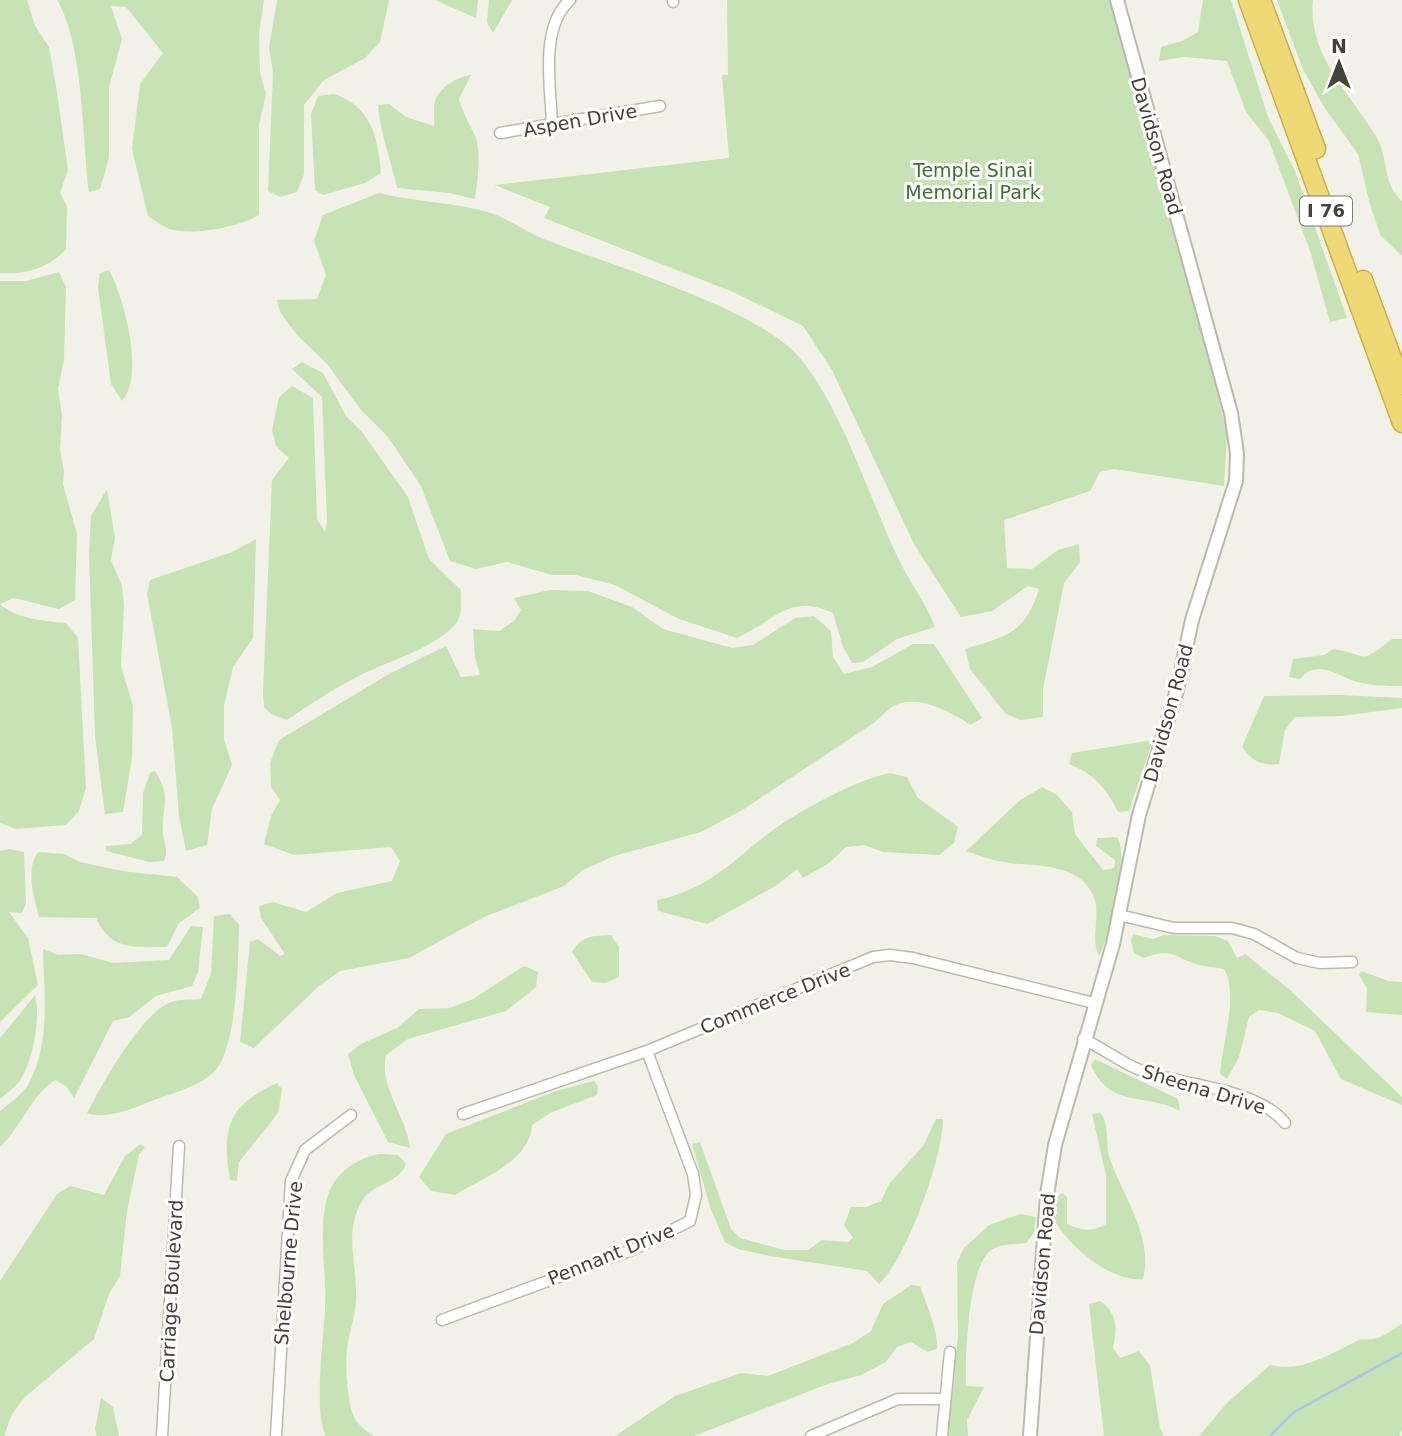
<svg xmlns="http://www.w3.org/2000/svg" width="1402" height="1436" viewBox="0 0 1402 1436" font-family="'DejaVu Sans',sans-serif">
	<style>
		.green { fill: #c7e2b5 }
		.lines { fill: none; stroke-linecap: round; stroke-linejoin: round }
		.stream { stroke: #abc6e9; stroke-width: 2.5 }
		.minor-casing { stroke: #bdb9ac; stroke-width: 13 }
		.tertiary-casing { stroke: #bdb9ac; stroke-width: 16 }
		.motorway-casing { stroke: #cdb047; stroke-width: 21 }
		.minor { stroke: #fff; stroke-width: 10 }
		.tertiary { stroke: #fff; stroke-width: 12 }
		.motorway { stroke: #efd977; stroke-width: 18 }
		.labels { text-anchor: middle; stroke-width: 6; stroke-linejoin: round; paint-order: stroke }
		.shield { fill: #fff; stroke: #7d7b73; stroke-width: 2 }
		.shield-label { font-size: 18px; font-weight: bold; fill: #454237 }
		.street-label { font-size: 19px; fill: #454237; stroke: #fff }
		.park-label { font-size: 19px; fill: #3f7131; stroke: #fff }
	</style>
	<rect width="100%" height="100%" fill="#f2f1e8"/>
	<path class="green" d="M0 0H27L35 26 49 47 56 86 68 170 60 193 67 206 66 249C49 268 25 275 0 273Z
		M57 0H264L259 34 260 72 266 94 259 125V215C239 227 189 237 167 228 161 225 154 220 148 216L132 149 140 84 163 53 126 7 111 6 122 39 109 87V158L100 189 89 192C82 138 84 45 57 0Z
		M277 0H389L380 42 365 58 324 80 304 105V174L297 192 280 197 268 191 273 73 269 47Z
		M435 0H478L476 18Z
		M489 0H512L493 33 487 22Z
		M727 0H1112L1163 199 1212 365 1227 435 1224 486 1114 469 1100 472 1090 491 1004 520 1007 568 1032 569 1058 550 1079 544 1080 562 1064 583 1043 689V717L1021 720 1006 714 970 669 965 649C1007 636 1025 634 1039 589L1028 586 992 611 961 617 915 546 832 370 803 326 733 292 544 218 550 207 494 185 729 158 722 75H728Z
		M1203 0H1231L1268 117 1295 171 1347 318 1330 322 1310 251 1269 141 1246 112 1227 61 1184 57 1159 61 1161 47 1182 41 1198 32Z
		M1277 0H1313C1307 55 1351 94 1377 138 1389 159 1382 184 1402 201V256L1381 236 1370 205 1358 154 1324 107 1302 67Z
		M471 75 459 99C463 113 469 123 475 136 482 152 477 182 475 199L449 193 397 188C391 159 380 134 378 105L389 104 406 117 434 126C435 119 433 109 435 102 438 88 458 76 471 75Z
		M334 94C371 106 378 137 381 173L365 183 323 195 315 190 311 114 318 96Z
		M379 193C415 202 452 202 488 212 508 218 526 232 546 240 608 264 759 309 799 357 844 411 869 499 900 562 911 584 926 603 935 627L897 639 863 662 852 663 843 647 833 613C789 592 775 621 737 638L679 619 615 585 576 575H552L507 562 476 569 450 561 421 486 388 437 361 410 327 364 297 335 280 312 277 300 317 299 326 275 314 241 323 215Z
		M109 270C124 297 145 375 122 401L111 384 98 287 100 273Z
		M59 272 66 287 64 359 58 389 62 416 60 450 64 471 63 484 77 534 75 600 59 609 14 598 0 604C16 619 45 621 66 623L78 638 86 788 79 811 66 825 16 829 0 823V281H26Z
		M302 362 323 373 346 416 362 432 408 497 429 559 461 590C461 602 463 617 454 626 429 651 387 661 357 677 333 689 309 705 287 720L271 714 264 707 263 692 272 480 289 458 276 446 272 430 279 397 292 386 313 398 317 519 325 532 327 522 322 397 292 369Z
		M107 489 115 538 111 560 122 586 124 605 121 666 133 706 132 757 123 812 105 814 95 736 89 554 91 516Z
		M256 539 253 638 233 667 224 706V739L232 765 212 809 207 845 186 851 179 816 172 728 147 594 150 580 232 552Z
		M550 590 588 591 632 607 663 629 732 648 753 645 795 618 814 616 831 631 833 657 844 674 872 667 913 644H934L982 718 971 725C951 712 915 692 892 707 886 711 881 717 875 722L744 809 701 832 614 856 583 870 564 886 484 917 409 958 340 971 319 986 254 1048 240 1042 250 942 258 939 280 956 285 954 261 918 259 906 273 902 306 912 337 893 392 881 400 861 391 847 294 855 264 844 271 816 280 800 271 787 270 763 279 740 389 674 446 646 461 677 480 675 475 657 473 629 499 631 514 621 521 610 514 598Z
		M1392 639H1402V686C1389 686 1375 686 1362 683 1340 679 1319 656 1300 679L1289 677 1293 659 1324 655 1334 649C1372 656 1358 665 1392 639Z
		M1340 695 1402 698V708L1341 716 1295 717 1285 730 1279 764C1261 766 1252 761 1242 747L1264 696Z
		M1153 740 1129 811 1118 812C1106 788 1094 774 1069 764L1072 753Z
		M155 771C173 800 161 804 163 833 164 844 169 850 164 861L149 862 106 851V846L130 844 142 835 143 793 150 773Z
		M890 773 907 777 917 797 958 827 954 843 939 855 883 852 864 845 846 847 829 863 803 878 797 869 777 885 707 924 658 911 657 900C709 889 730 863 770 832 799 811 855 780 890 773Z
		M1042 787 1057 795 1072 812 1075 834 1103 870 1114 868 1115 860 1096 846 1097 838 1117 837C1131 861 1111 931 1099 956 1089 936 1103 915 1092 893 1077 863 1036 866 1009 863 994 861 980 856 966 851L1019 801Z
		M9 849 24 852 26 903 22 913 9 912 28 938 38 985 0 1022V851Z
		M38 852 64 854 80 862 122 871 177 877 198 897 200 908 179 923 167 947C134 947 111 951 96 918L39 917C34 896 25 871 38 852Z
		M230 914 239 925C238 959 238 1050 213 1073 196 1088 169 1094 149 1102 133 1109 103 1120 87 1113 102 1085 143 1009 174 1001 182 999 193 1000 201 999L211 974 214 916Z
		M191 926 203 927 198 972 192 986 156 996 129 1017 113 1021 74 1098 66 1086 55 1080C31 1096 21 1127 0 1147V1111C9 1104 22 1094 28 1085 51 1043 44 993 43 949L58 955 81 954 113 963 169 960Z
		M1133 934 1153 939 1164 935 1215 936 1228 941 1237 958 1245 954 1290 990 1402 1097V1105L1341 1079 1315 1031 1278 1013 1259 1010 1249 1017 1239 1057 1227 1079 1220 1074C1222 1044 1239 994 1224 969 1215 967 1205 967 1196 964 1172 956 1171 947 1144 958L1134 953 1131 941Z
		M611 935 619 947V977L605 983 592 982 572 952C582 935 593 936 611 935Z
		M524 966 538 972 536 987 506 1011 408 1039 386 1055C379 1088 406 1115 410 1148L388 1142 354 1075 348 1054 361 1044 397 1028 419 1009 450 1008 473 999Z
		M1361 971 1389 981 1402 982V1015L1366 1012 1367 988 1359 975Z
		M35 995C41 1018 33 1059 21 1079 16 1087 7 1093 0 1099V1038Z
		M1095 1059 1178 1099 1180 1111C1144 1092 1110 1109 1091 1065Z
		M594 1081 598 1086 597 1095 550 1113 532 1125C530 1161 483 1178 455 1195L431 1191 419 1177 446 1134 556 1091Z
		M277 1083 282 1089 278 1113 239 1162 237 1181 230 1180C221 1128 229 1105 277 1083Z
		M1100 1113C1110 1123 1105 1145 1110 1159 1123 1197 1154 1237 1143 1279 1110 1283 1063 1242 1051 1213L1055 1198 1062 1193 1067 1197V1224C1082 1231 1093 1232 1106 1224V1175L1092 1114Z
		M936 1119H943C943 1157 907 1258 879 1284L867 1271 770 1256 738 1249 725 1242 710 1207 692 1144 700 1142 731 1229 740 1238 784 1250H808L822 1240 848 1242 853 1238 844 1225 851 1207H866L881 1201 889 1184 923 1146Z
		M140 1144 145 1147 139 1155 127 1211 120 1276 109 1294 94 1339 25 1397 12 1414 4 1436H0V1281L57 1194 70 1186 104 1195 125 1156Z
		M380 1154 398 1155 406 1164C399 1184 372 1183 362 1201 343 1233 358 1267 356 1301 355 1318 349 1333 347 1349 345 1367 347 1390 351 1408 354 1422 362 1428 374 1436H326C313 1413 324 1336 325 1308 327 1272 317 1231 328 1195 336 1172 357 1158 380 1154Z
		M1020 1214 1036 1217 1034 1233 1026 1243C1013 1245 998 1243 989 1252 968 1271 965 1358 966 1386L984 1387 967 1420 968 1436H945L958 1338 957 1262 964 1248 989 1225Z
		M911 1285 920 1286C926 1303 939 1333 937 1349L928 1352 911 1342 897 1347 886 1362 861 1375 825 1385 694 1436H615L675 1396 741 1373 768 1376 853 1343 871 1331 883 1304Z
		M1100 1301C1118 1313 1117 1329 1113 1348L1120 1358 1139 1351 1150 1366 1160 1428 1164 1436H1104L1089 1304Z
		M1402 1324V1429L1399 1436H1199L1227 1403 1270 1365C1301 1373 1330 1354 1357 1341 1362 1338 1367 1340 1373 1339 1382 1338 1393 1329 1402 1324Z
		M101 1398 113 1407 119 1436H97L95 1429Z"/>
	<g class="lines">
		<path class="stream" d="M1270 1436 1294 1412 1402 1353"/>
		<g class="minor-casing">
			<path id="minor" d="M673 0V2
				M552 125C551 87 539 28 570 0
				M500 133 660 106
				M1119 915 1174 928H1232L1254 934 1297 958 1320 963 1352 962
				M1083 1039C1103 1048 1120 1062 1140 1070 1183 1086 1256 1087 1285 1123
				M463 1114 647 1051 873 957 890 955 913 958 1094 1003
				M442 1320 632 1250 690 1221 696 1195 693 1174 647 1051
				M162 1436 179 1146
				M276 1436 291 1181 305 1150 351 1115
				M811 1436 898 1399H944
				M942 1436 950 1352"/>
		</g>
		<g class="tertiary-casing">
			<path id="tertiary" d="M1030 1436 1047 1195 1055 1145 1113 944 1139 815 1177 690 1192 620 1236 481 1237 453 1231 413 1117 0"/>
		</g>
		<g class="motorway-casing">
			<path id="motorway" d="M1248 0 1402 423
				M1261 0 1316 149
				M1363 280 1402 385"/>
		</g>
		<use href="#minor" class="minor"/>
		<use href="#tertiary" class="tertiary"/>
		<use href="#motorway" class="motorway"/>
	</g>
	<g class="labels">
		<rect class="shield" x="1300" y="196.5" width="52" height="29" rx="5"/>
		<g class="shield-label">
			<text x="1326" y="217">I 76</text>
		</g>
		<g class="street-label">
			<text transform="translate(580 120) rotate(-10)" y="7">Aspen Drive</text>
			<text transform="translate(1157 146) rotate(74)" y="7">Davidson Road</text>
			<text transform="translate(1168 713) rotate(-75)" y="7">Davidson Road</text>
			<text transform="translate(775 998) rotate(-22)" y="7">Commerce Drive</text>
			<text transform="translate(1204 1089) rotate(17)" y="7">Sheena Drive</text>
			<text transform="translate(611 1254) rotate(-22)" y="7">Pennant Drive</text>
			<text transform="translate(288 1263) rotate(-85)" y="7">Shelbourne Drive</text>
			<text transform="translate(1042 1264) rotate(-85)" y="7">Davidson Road</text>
			<text transform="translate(171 1291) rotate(-87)" y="7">Carriage Boulevard</text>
		</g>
		<g class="park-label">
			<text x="973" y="177">Temple Sinai<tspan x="973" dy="22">Memorial Park</tspan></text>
		</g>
	</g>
	<g transform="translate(1339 63)" stroke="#ffffff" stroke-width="5" paint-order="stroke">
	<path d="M0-5L12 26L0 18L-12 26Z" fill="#454237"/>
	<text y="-10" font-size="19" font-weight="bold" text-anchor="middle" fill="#454237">N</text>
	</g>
</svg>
